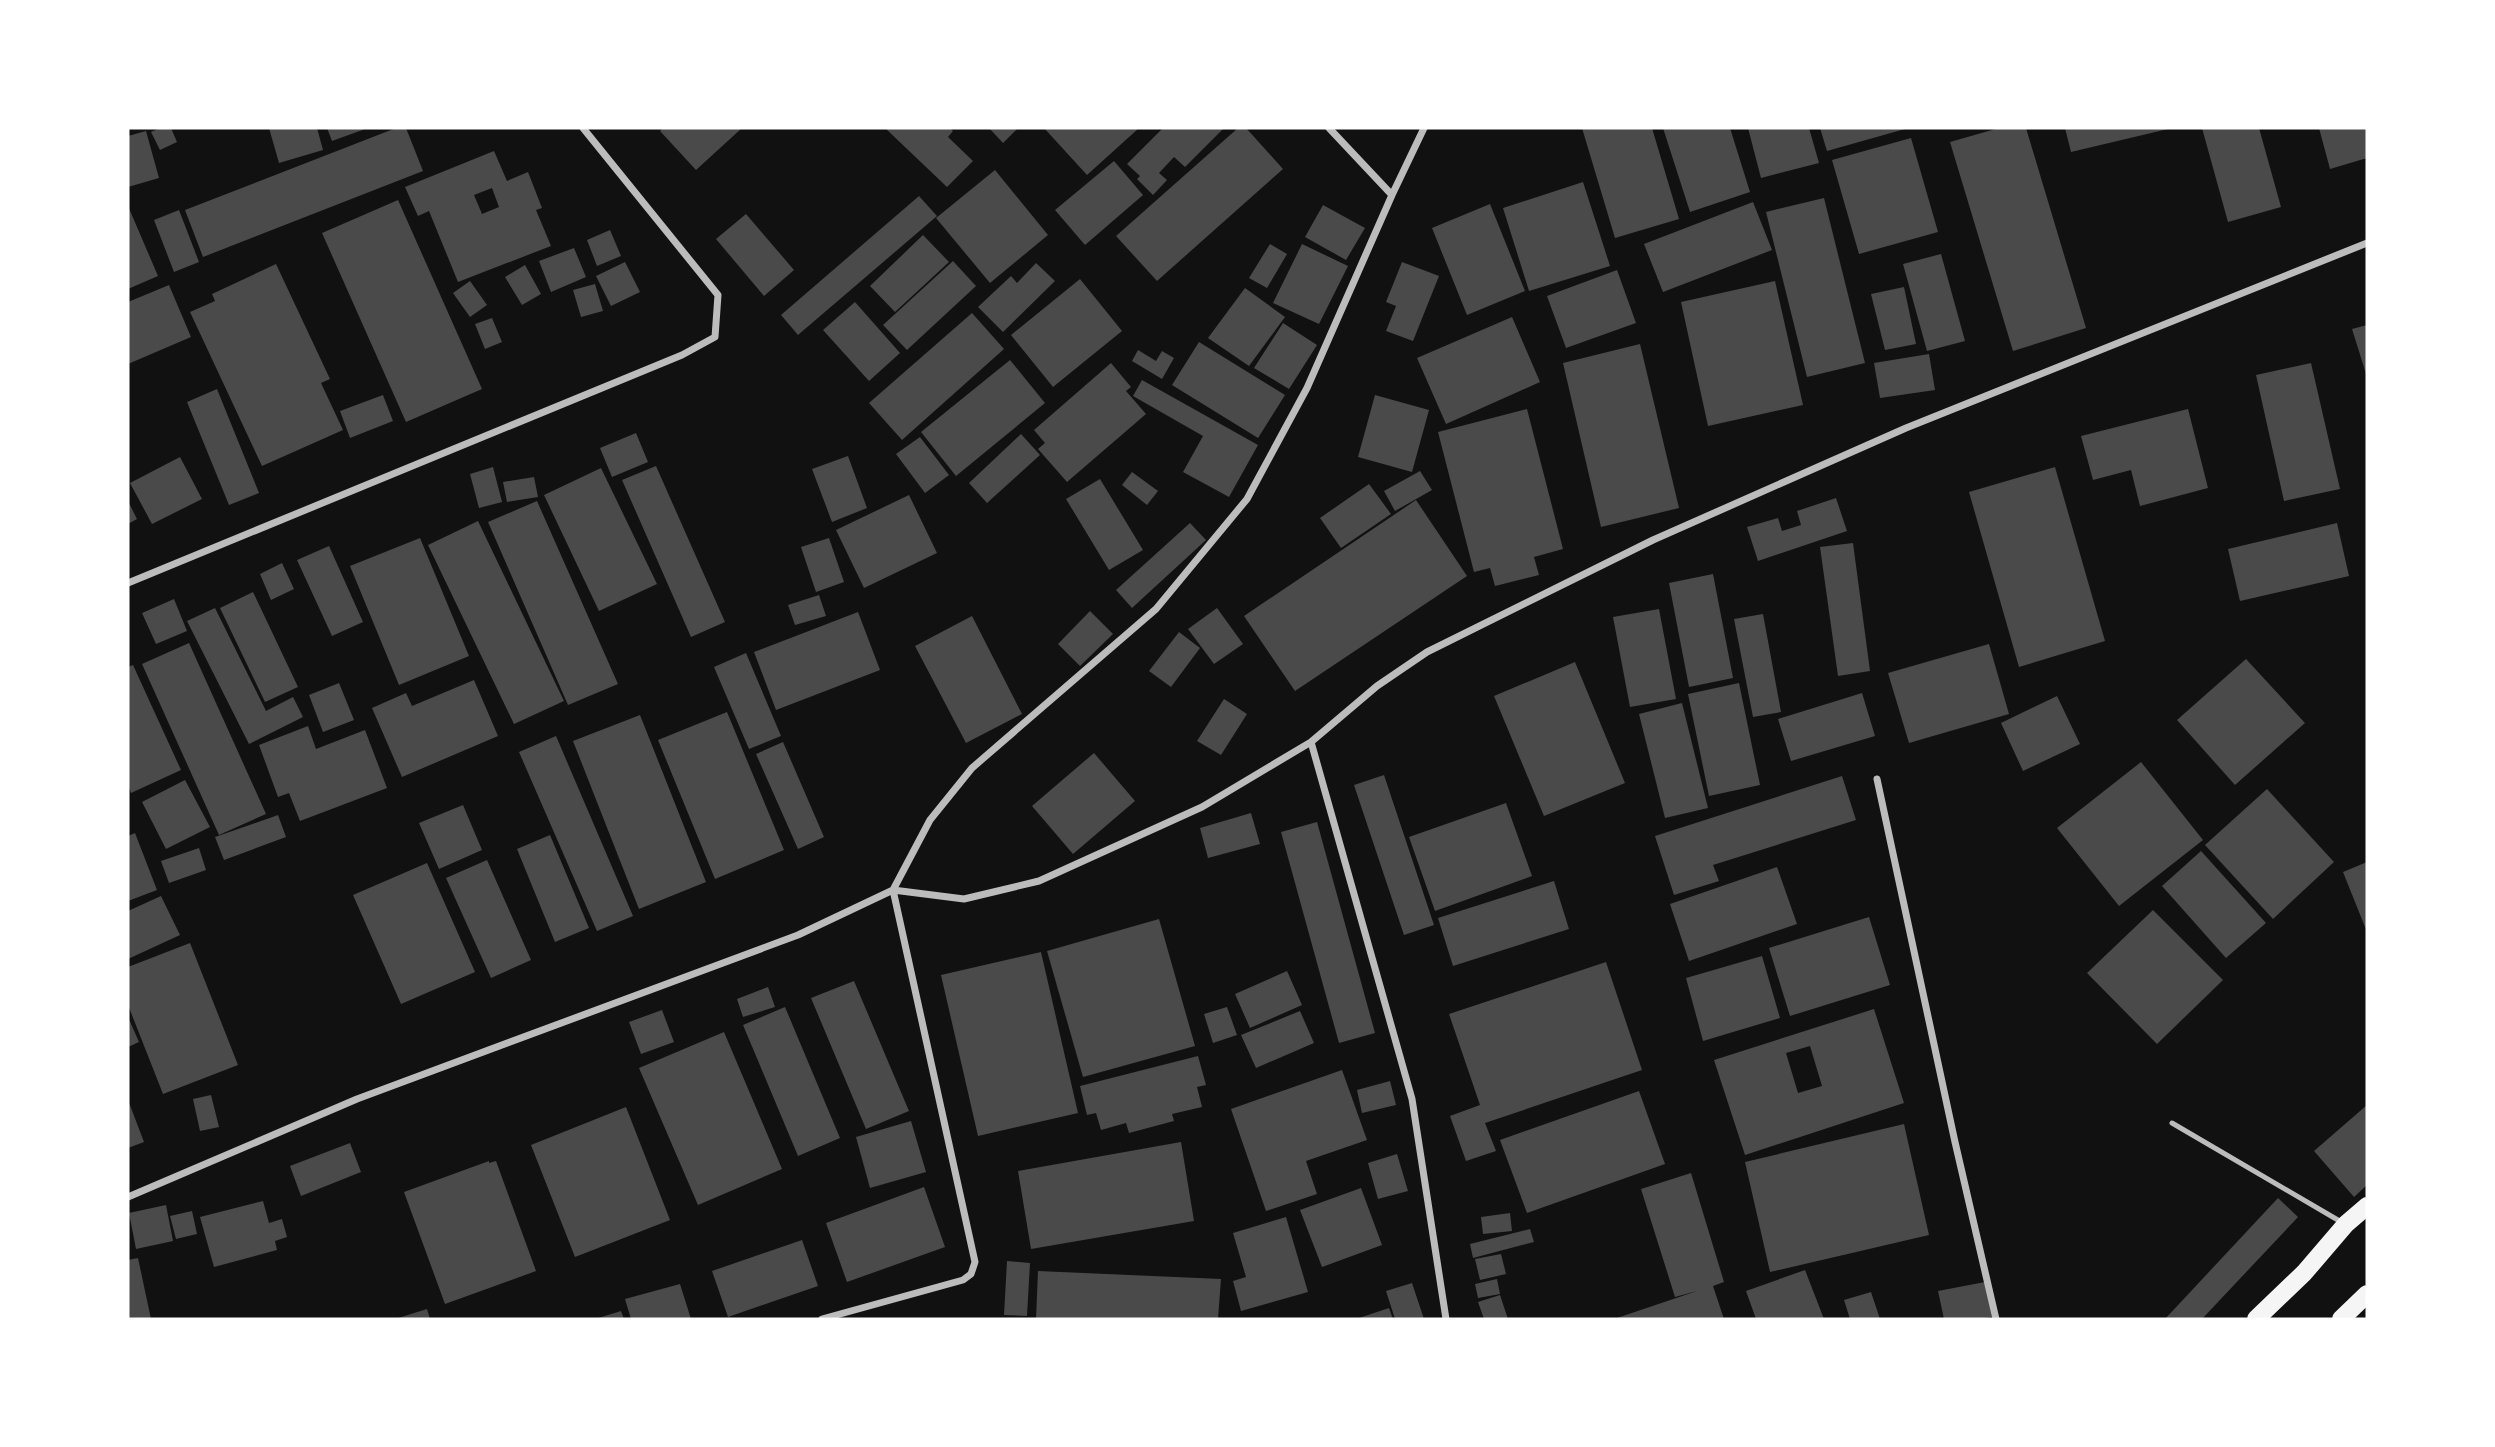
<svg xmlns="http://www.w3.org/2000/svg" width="2495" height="1447" viewBox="0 0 2495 1447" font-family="Arial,sans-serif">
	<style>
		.building { fill: #4a4a4a; fill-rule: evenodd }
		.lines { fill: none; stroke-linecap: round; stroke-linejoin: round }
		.service { stroke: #bcbcbc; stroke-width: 5 }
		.minor { stroke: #bcbcbc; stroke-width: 7 }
		.primary { stroke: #f5f5f5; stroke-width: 18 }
	</style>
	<rect width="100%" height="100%" fill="#111"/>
	<path class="building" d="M160 128H171L177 142 160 150 151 132Z
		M269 128H317L323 150 279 163Z
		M327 128H368L332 141Z
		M396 128H406L423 171 203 257 185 210Z
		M663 128H742L696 170 660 131Z
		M885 128H950L953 131 948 137 973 161 947 187Z
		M989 128H1018L1003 143Z
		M1044 128H1139L1087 175Z
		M1163 128H1224L1185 167 1174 157 1159 173 1167 180 1153 195 1137 179 1140 176 1127 164Z
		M1238 128H1246L1283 169 1157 281 1116 236Z
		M1582 128H1652L1679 219 1615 238Z
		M1663 128H1730L1750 192 1690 212Z
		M1748 128H1809L1819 163 1761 178Z
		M1820 128H1905V129L1827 151Z
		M1999 128H2026L2086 328 2013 351 1950 142Z
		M2065 128H2168V129L2071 152Z
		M2202 128H2259L2281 207 2228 222Z
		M2319 128H2367V158L2330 169Z
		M146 131 159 178 128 187V136Z
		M1911 138 1938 232 1859 254 1832 160Z
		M494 151 507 181 528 172 542 208 536 210 551 246 458 282 429 211 418 216 405 187ZM492 188 499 207 482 214 474 195Z
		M1114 161 1143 195 1085 245 1055 210Z
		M995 170 1048 235 990 283 936 218Z
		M1583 182 1610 266 1529 291 1503 208Z
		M919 196 937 216 798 335 781 315Z
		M1824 198 1865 363 1807 377 1766 212Z
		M398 200 482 389 406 422 322 233Z
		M1753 202 1772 250 1663 292 1644 244Z
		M1490 204 1525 291 1467 315 1432 228Z
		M1323 205 1365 228 1346 260 1305 237Z
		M128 206 158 276 128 289Z
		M179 210 199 262 174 272 154 220Z
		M746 214 794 270 764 296 716 239Z
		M610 230 621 256 597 266 587 240Z
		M923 235 949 262 895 312 870 286Z
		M1270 244 1287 254 1267 288 1249 278Z
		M1302 244 1348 266 1319 324 1273 303Z
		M574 248 586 277 551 292 539 261Z
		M1941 254 1965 341 1927 351 1903 264Z
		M953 261 976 286 907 350 883 325Z
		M625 262 640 292 611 306 596 276Z
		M1402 262 1439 276 1413 341 1386 331 1396 306 1386 302Z
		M1036 263 1055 281 1003 332 978 307 1011 276 1017 283Z
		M276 264 330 379 321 383 343 430 262 466 190 312 215 301 212 294Z
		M525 265 541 294 522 305 505 277Z
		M1617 270 1636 323 1566 348 1547 296Z
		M1080 279 1122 331 1053 387 1011 335Z
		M470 281 487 305 470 317 453 293Z
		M1775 281 1803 405 1708 426 1681 302Z
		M595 284 603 311 581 317 573 290Z
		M169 285 191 337 128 364V302Z
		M1904 287 1916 344 1885 350 1871 294Z
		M1245 288 1285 317 1249 366 1208 338Z
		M855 302 900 353 869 381 823 330Z
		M972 313 1004 349 902 440 869 403Z
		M1512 317 1540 382 1446 424 1417 358Z
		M492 318 502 342 485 349 475 324Z
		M1283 323 1317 345 1289 389 1254 368Z
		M2367 325V377L2352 329Z
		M1199 342 1285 395 1258 438 1172 385Z
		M1640 344 1679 508 1601 527 1563 363Z
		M1138 350 1156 361 1162 351 1174 358 1162 379 1132 361Z
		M1929 354 1935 390 1880 398 1874 363Z
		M1010 360 1045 403 956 476 921 432Z
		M1111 363 1131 387 1126 391 1146 414 1067 482 1038 449 1045 443 1034 430Z
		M2311 363 2340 489 2284 501 2256 375Z
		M1142 380 1258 445 1229 497 1183 472 1203 436 1133 396Z
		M217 389 259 493 229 505 187 402Z
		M383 395 393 421 350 438 340 411Z
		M1375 395 1429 410 1412 472 1358 457Z
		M1527 409 1563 549 1534 557 1539 575 1495 586 1490 568 1474 572 1438 432Z
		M2188 409 2208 488 2140 506 2131 470 2093 480 2081 436Z
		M636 433 648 462 612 477 600 448Z
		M1021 434 1040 455 987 503 969 483Z
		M920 437 949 475 925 493 896 454Z
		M848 456 867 508 832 522 812 469Z
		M180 457 202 499 152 524 130 483Z
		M656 466 725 622 691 637 622 480Z
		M493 467 502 502 479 508 470 474Z
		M2055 467 2105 641 2019 667 1969 492Z
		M601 468 657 584 599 611 544 495Z
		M1420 471 1432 490 1395 511 1384 491Z
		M1132 472 1158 491 1147 505 1122 485Z
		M534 477 538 497 507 502 503 482Z
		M1100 479 1143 550 1109 570 1066 499Z
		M1369 484 1391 514 1341 548 1320 518Z
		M909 495 937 553 864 588 836 530Z
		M1836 498 1847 531 1758 561 1747 527 1778 518 1782 531 1801 525 1797 511Z
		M1416 500 1467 576 1295 691 1244 616Z
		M128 501 137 519 128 524Z
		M537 501 618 684 568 705 488 522Z
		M478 521 564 701 514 724 428 545Z
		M1190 523 1206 540 1132 608 1116 590Z
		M2337 523 2349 576 2240 601 2228 549Z
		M420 538 469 656 399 685 350 566Z
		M829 538 844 582 816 592 801 547Z
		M1853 543 1870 671 1838 676 1820 547Z
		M329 546 363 622 332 636 297 560Z
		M282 563 294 589 271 600 260 574Z
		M1713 574 1733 678 1689 687 1669 583Z
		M253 592 298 687 265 702 220 608Z
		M819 595 826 616 795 625 788 605Z
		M174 599 187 631 156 644 142 613Z
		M215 608 266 711 293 697 303 717 249 744 187 621Z
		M1217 608 1243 644 1214 664 1188 629Z
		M1659 609 1676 699 1630 707 1613 617Z
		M1090 611 1113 634 1080 666 1058 644Z
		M858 612 880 670 776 710 754 652Z
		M1763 614 1781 712 1753 717 1734 619Z
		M972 616 1022 714 966 743 915 646Z
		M1179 632 1200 648 1171 687 1149 671Z
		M189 643 266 814 219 835 142 664Z
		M1989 644 2009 714 1909 743 1888 673Z
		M746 653 781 736 749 749 714 667Z
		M2246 659 2305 723 2235 785 2177 720Z
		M1575 662 1625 783 1544 816 1494 696Z
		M133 665 181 770 131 793 128 785V667Z
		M474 680 498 736 402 777 372 708 406 693 412 706Z
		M339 683 354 720 323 732 309 695Z
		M1739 683 1760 785 1709 796 1688 694Z
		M1862 693 1875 736 1791 761 1778 719Z
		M2057 696 2080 744 2023 771 2001 723Z
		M1224 699 1247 714 1221 755 1197 741Z
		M1682 703 1708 808 1665 818 1639 714Z
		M727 712 784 850 715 879 658 740Z
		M640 715 706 882 639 909 573 741Z
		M308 726 316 749 365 730 387 788 300 821 289 793 278 797 259 745Z
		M556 736 633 916 597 931 519 752Z
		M783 742 824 837 798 849 756 754Z
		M1094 753 1135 801 1073 854 1032 806Z
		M2141 762 2203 840 2119 906 2057 828Z
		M1384 775 1434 925 1404 935 1354 785Z
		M1842 776 1856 820 1713 865 1719 881 1674 895 1655 836Z
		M185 780 210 827 166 849 142 802Z
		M2267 789 2334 862 2273 919 2205 845Z
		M1506 803 1532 876 1435 911 1409 837Z
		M463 805 482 850 439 869 419 823Z
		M1251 813 1260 844 1208 858 1200 828Z
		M278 815 286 837 224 860 215 837Z
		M1317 822 1375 1033 1339 1043 1281 832Z
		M135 833 157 890 128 901V836Z
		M550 835 589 928 555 942 517 849Z
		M199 848 206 870 169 883 161 861Z
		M2201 851 2266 923 2226 958 2162 886Z
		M487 860 531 960 491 978 446 878Z
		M2367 862V932L2343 872Z
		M427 863 475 972 401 1004 353 895Z
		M1777 867 1797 924 1689 961 1670 904Z
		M1554 881 1569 929 1453 966 1438 918Z
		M161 896 180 935 128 959V911Z
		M2153 910 2223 980 2157 1044 2087 973Z
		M1869 917 1890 985 1790 1016 1769 948Z
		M1159 919 1195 1046 1083 1077 1047 951Z
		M190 943 238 1065 163 1094 128 1005V967Z
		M1041 952 1078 1113 978 1136 941 975Z
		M1762 956 1780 1018 1703 1041 1686 978Z
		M1606 962 1642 1070 1485 1123 1496 1151 1466 1161 1450 1116 1480 1105 1449 1014Z
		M1287 971 1302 1005 1250 1028 1235 994Z
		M854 981 909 1111 866 1129 811 998Z
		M768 987 775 1007 743 1017 737 999Z
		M785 1007 840 1138 798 1156 743 1025Z
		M1227 1007 1237 1035 1213 1043 1204 1014Z
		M1874 1009 1904 1103 1745 1155 1714 1060ZM1810 1046 1822 1086 1798 1093 1786 1053Z
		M662 1010 674 1042 641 1054 629 1022Z
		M1300 1011 1314 1043 1256 1068 1241 1035Z
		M128 1017 139 1042 128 1047Z
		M724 1032 782 1169 698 1205 639 1068Z
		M1198 1056 1206 1085 1197 1087 1202 1107 1172 1114 1174 1121 1129 1133 1126 1123 1101 1130 1096 1113 1087 1115 1080 1086Z
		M1342 1070 1367 1140 1306 1161 1317 1194 1266 1211 1231 1109Z
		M1390 1081 1396 1105 1362 1113 1357 1090Z
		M1639 1091 1665 1164 1527 1213 1500 1140Z
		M211 1095 219 1127 200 1131 193 1099Z
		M128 1100 144 1142 128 1148Z
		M2367 1105V1185L2354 1197 2314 1151Z
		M626 1107 670 1220 575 1257 531 1145Z
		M911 1121 926 1172 870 1188 856 1137Z
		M1904 1124 1929 1235 1770 1272 1745 1162Z
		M1181 1142 1194 1221 1031 1249 1018 1171Z
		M350 1143 361 1172 301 1196 290 1166Z
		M1397 1154 1408 1191 1378 1199 1368 1163Z
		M489 1161V1163L496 1161 536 1271 445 1304 404 1192Z
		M1691 1173 1724 1282 1713 1286 1724 1319H1614L1697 1291 1675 1297 1641 1189Z
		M924 1187 945 1247 847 1282 826 1223Z
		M1361 1188 1382 1245 1322 1267 1300 1210Z
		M2278 1198 2298 1217 2202 1319H2165Z
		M263 1201 269 1223 282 1219 287 1237 275 1241 277 1250 214 1267 200 1217Z
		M166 1205 173 1241 136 1249 129 1213Z
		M192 1211 197 1234 176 1239 170 1216Z
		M1510 1213 1512 1231 1483 1234 1481 1217Z
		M1286 1217 1308 1292 1241 1311 1233 1281 1246 1277 1233 1233Z
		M1530 1229 1534 1242 1473 1258 1470 1244Z
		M802 1240 818 1286 728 1317 712 1271Z
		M1501 1254 1506 1274 1480 1280 1475 1259Z
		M138 1258 151 1319H128V1260Z
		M1007 1261 1030 1263 1027 1316 1004 1315Z
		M1805 1270 1824 1319H1756L1746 1291Z
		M1038 1271 1221 1279 1218 1319H1036Z
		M1497 1279 1500 1294 1478 1298 1475 1284Z
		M1985 1282 1992 1317 1978 1319H1944L1938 1291Z
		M1412 1283 1424 1319H1395L1386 1291Z
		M680 1284 691 1319H631L625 1299Z
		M1871 1292 1880 1319H1850L1844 1300Z
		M1500 1295 1508 1319H1484L1478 1302Z
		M1389 1308 1393 1319H1356Z
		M427 1309 430 1319H395Z
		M621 1311 624 1319H595Z"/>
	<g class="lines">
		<path class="service" d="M2172 1123 2343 1223"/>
		<path class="minor" d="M1392 195 1424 128
			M128 583 682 355 715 337 718 295 583 128
			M1311 742 1412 1099 1446 1319
			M1877 779 1955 1142 1996 1319
			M128 1197 357 1099 798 935 893 890 964 899 1039 881 1202 807 1311 742 1377 686 1427 652 1653 540 1906 428 2367 243
			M822 1319 963 1280 971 1274 975 1262 893 890 930 820 972 768 1156 609 1247 499 1307 388 1392 195 1329 128"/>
		<path class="primary" d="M2256 1319 2304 1273 2346 1224 2367 1206
			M2341 1319 2367 1294"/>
	</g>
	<rect width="2495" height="1447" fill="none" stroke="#ffffff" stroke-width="259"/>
</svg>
